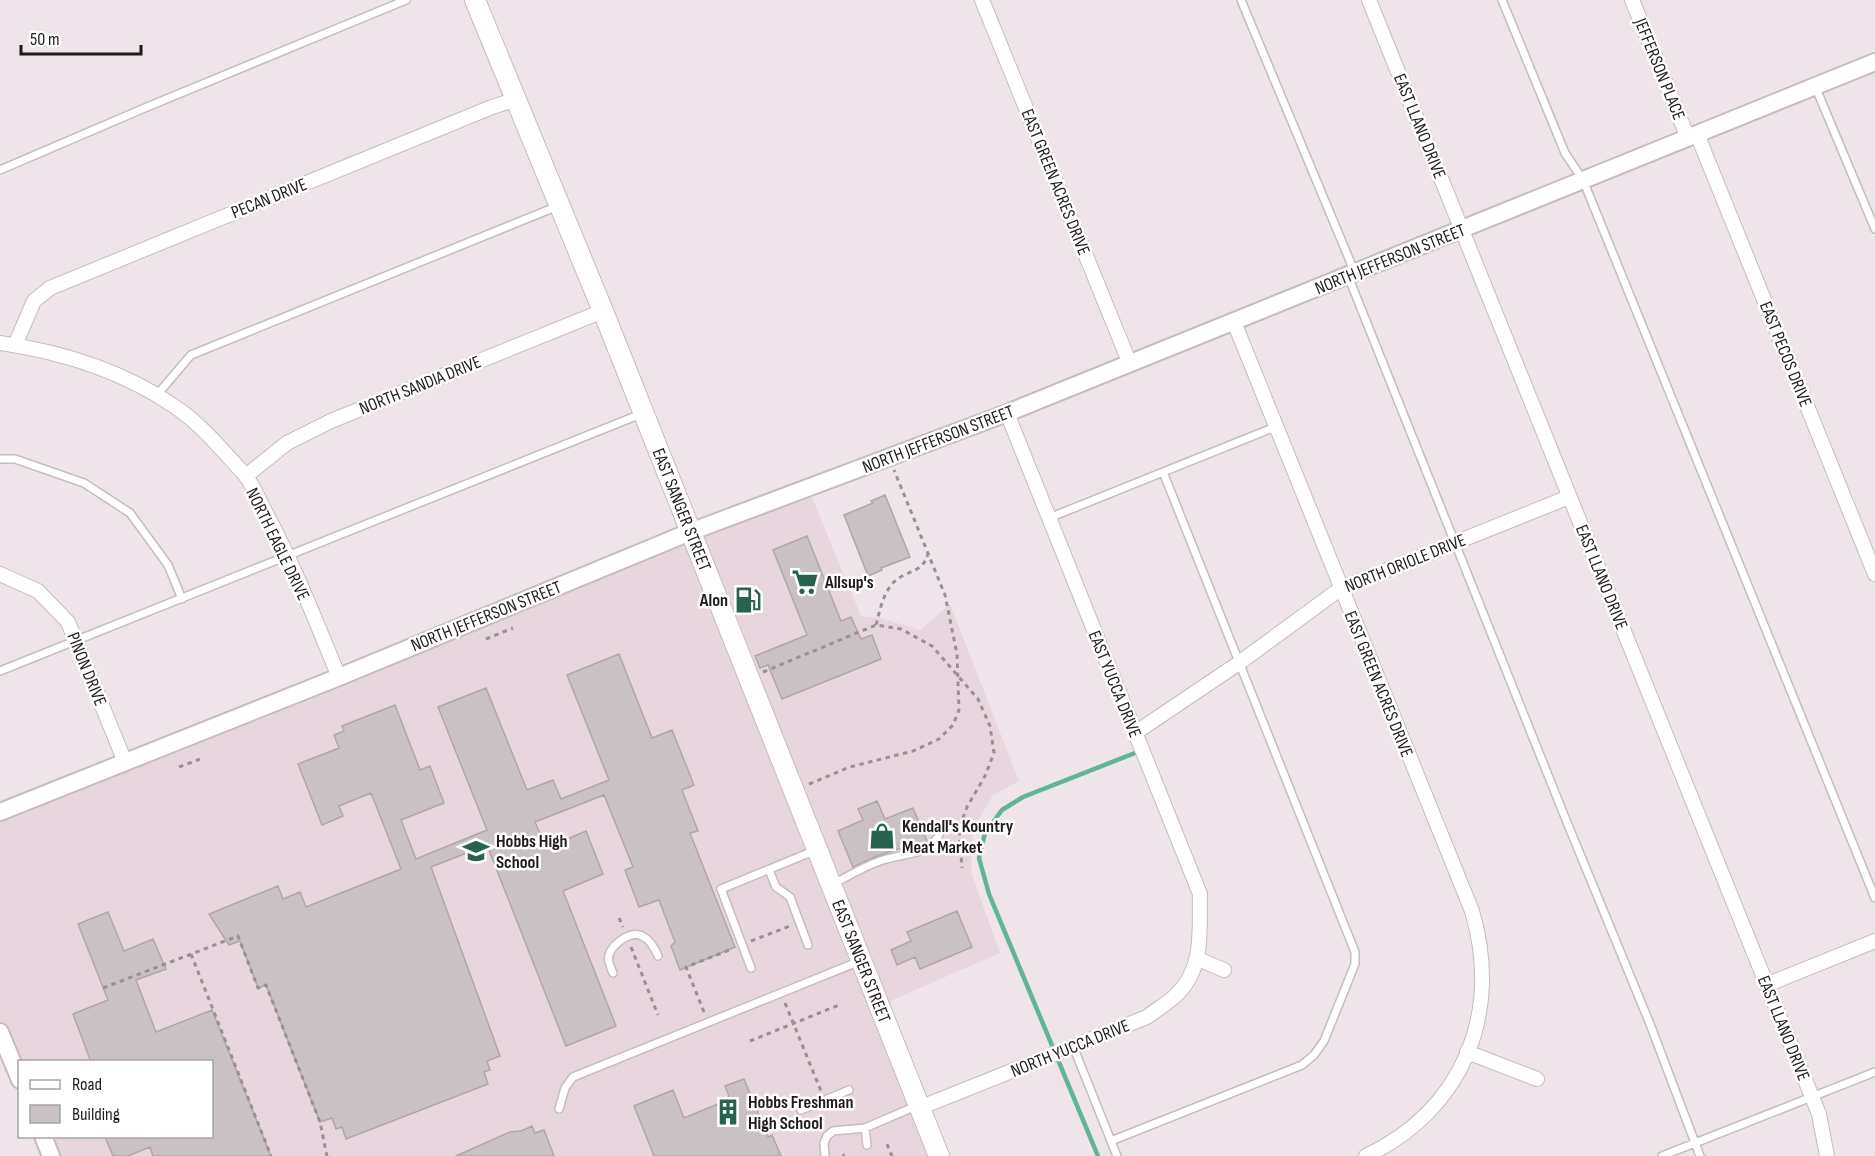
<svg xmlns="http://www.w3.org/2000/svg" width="1875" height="1156" viewBox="0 0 1875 1156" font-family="'Sofia Sans Condensed',sans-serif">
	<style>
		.built { fill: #e8d6de }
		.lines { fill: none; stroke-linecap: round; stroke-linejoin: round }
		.stream { stroke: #5fb595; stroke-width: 4.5 }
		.building { fill: #cac1c5; stroke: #afa6aa; stroke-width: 1.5 }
		.service-casing { stroke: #c5bcc0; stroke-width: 10 }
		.minor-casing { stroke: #c5bcc0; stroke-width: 16 }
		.tertiary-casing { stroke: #c5bcc0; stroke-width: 20 }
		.secondary-casing { stroke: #c5bcc0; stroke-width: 22 }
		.path { stroke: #989094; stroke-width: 3; stroke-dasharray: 4.5 4.5; stroke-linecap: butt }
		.service { stroke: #fff; stroke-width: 7 }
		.minor { stroke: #fff; stroke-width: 14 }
		.tertiary { stroke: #fff; stroke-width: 16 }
		.secondary { stroke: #fff; stroke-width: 20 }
		.labels { text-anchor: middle; stroke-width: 5; stroke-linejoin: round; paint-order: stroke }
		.street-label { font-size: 18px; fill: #1f1b1d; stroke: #fff }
		.poi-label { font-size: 18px; font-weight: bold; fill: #1f1b1d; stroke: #fff; text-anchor: start }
	</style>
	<rect width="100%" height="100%" fill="#eee4e9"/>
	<path class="built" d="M808 488 861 616 884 619 920 630 950 604 1019 781 993 795 973 829 971 872 1000 953 879 1006 939 1156H50L42 1137 212 1136V1062H20L0 1034V811Z"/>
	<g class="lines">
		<path class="stream" d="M1098 1156 989 894 979 858 985 833 1002 810 1023 797 1140 751"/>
	</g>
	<path class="building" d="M885 495 910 557 881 568 882 570 868 576 844 515 873 503 871 501Z
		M807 536 841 621 851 617 861 639 872 635 881 659 782 699 768 665 760 668 755 656 807 635 773 550Z
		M619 654 652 738 672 730 694 785 682 790 698 831 690 833 735 947 680 970 671 946 675 942 659 900 639 907 625 870 633 867 604 795 535 822 546 848 586 831 603 874 563 891 616 1026 566 1046 487 845 431 867 500 1056 487 1061 490 1070 484 1072 488 1084 346 1139 342 1127 336 1129 332 1118 320 1122 266 985 258 988 240 941 229 945 209 914 278 886 283 899 300 892 306 907 401 869 371 793 339 806 343 816 322 825 298 764 339 748 334 735 344 731 342 726 395 705 420 770 430 766 444 803 401 820 416 859 487 830 438 707 486 688 527 790 553 780 561 799 609 780 567 675Z
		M877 801 885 819 913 808 927 841 915 847 898 849 875 857 853 867 838 831 863 820 858 809Z
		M957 911 972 947 920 969 915 957 897 965 891 950 911 941 907 932Z
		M108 912 124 951 153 939 166 969 136 980 156 1032 212 1010 271 1156H153L150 1147 128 1156H113L105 1137H212V1062H91L73 1014 108 1000 78 924Z
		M744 1079 768 1137 772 1135 781 1156H654L634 1106 673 1090 684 1118 730 1099 725 1086Z
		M532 1126 535 1133 544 1130 554 1156H456L510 1132 521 1131Z"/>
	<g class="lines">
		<g class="service-casing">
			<path id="service" d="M1241 0 1355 273
				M1502 0 1565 153 1583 180 1875 898
				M1815 86 1875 229
				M0 170 147 107 406 0
				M1348 276 1564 815 1650 1024 1700 1156
				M156 396 191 355 558 206
				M0 459H15L84 483 130 513 168 565 182 599
				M1049 518 1275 427
				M0 671 641 414
				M769 870 776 887 790 897 808 945
				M833 884C849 876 866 865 883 860 912 851 935 857 944 822
				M751 968 721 889 816 850
				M613 973C611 968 607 961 609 955 613 943 632 929 644 937 651 941 655 949 658 956
				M1073 1046 1117 1156
				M559 1109 565 1088 573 1077 860 961
				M801 1110 849 1090
				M865 1128 867 1145
				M1111 1141 1302 1065 1314 1055 1324 1041 1355 964V952L1163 472
				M825 1156 824 1143 827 1136 833 1131 865 1128 916 1106
				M1662 1156 1875 1072"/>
		</g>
		<g class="minor-casing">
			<path id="minor" d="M982 0 1130 364
				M1369 0 1819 1114 1827 1156
				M1632 0 1688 138
				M1697 134 1875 574
				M1234 322 1472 911C1502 1013 1464 1109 1366 1156
				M0 343C62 352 121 370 174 406 201 424 223 451 245 475 254 486 260 503 267 515 295 567 316 622 339 677
				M15 345 34 301 50 288 492 107 517 99
				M246 476 287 443 331 421 603 311
				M0 574 38 591 68 622 125 762
				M1135 733 1239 663 1340 589 1569 497
				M1198 959 1224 970
				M1766 985 1875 941
				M1467 1052 1537 1079
				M919 1108 1147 1017C1156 1010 1166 1004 1174 997 1205 970 1199 931 1200 894L1007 413"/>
		</g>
		<g class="tertiary-casing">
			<path id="tertiary" d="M0 812 339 677 690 532 1007 413 1875 62
				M0 1032 20 1080
				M43 1136 51 1156"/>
		</g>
		<g class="secondary-casing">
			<g id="secondary">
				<path id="s1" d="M475 0 603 311 939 1156"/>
			</g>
		</g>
		<path class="path" d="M876 625C880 610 883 592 895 581 907 570 923 573 928 554
			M486 639 513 628
			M763 672 876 625 901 629 932 646 978 699 990 726 994 753 985 776 967 807 959 829 962 868
			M179 767 203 758
			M809 784 850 767 913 751 939 739 953 725 959 710 957 654 945 595 894 470
			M619 918 623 927
			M751 941 790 926
			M631 947 658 1015
			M191 954 271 1156
			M103 988 238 936 258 988 266 985 320 1122 327 1156
			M785 1003 821 1091
			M704 1012 686 967 732 949
			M750 1041 839 1005
			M887 1144 892 1156
			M843 1154 844 1156"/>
		<use href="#service" class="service"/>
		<use href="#minor" class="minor"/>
		<use href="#tertiary" class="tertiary"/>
		<use href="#secondary" class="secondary"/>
	</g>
	<defs>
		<g id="supermarket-bare" transform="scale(2.07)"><path d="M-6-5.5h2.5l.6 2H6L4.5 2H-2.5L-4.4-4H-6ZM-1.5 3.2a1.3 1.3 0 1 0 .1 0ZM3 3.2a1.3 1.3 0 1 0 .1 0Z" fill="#27634e" stroke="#fff" stroke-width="2.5" paint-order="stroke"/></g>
		<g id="fuel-bare" transform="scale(2.07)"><path d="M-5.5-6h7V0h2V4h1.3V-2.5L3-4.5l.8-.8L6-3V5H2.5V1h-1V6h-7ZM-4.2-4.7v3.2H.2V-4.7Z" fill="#27634e" stroke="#fff" stroke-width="2.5" paint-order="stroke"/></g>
		<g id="shop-bare" transform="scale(2.07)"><path d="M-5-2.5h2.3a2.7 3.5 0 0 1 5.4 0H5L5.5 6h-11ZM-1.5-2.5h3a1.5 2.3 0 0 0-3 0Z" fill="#27634e" stroke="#fff" stroke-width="2.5" paint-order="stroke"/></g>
		<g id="school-bare" transform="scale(2.07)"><path d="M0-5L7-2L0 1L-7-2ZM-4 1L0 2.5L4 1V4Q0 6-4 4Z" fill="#27634e" stroke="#fff" stroke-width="2.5" paint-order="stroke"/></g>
		<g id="building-bare" transform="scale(2.07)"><path d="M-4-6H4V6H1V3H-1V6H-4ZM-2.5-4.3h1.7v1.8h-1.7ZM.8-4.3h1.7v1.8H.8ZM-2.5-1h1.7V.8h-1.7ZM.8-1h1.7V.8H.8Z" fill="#27634e" stroke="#fff" stroke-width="2.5" paint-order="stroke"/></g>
	</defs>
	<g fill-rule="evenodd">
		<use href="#supermarket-bare" x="805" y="582"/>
		<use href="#fuel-bare" x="748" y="600"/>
		<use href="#shop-bare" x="882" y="836"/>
		<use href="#school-bare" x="476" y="851"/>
		<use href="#building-bare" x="728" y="1112"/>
	</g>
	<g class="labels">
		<g class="street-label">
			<text transform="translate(1660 69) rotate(68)" y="6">JEFFERSON PLACE</text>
			<text transform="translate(1420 126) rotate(68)" y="6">EAST LLANO DRIVE</text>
			<text transform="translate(1056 182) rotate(68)" y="6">EAST GREEN ACRES DRIVE</text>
			<text transform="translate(269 198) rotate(-22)" y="6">PECAN DRIVE</text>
			<text transform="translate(1390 259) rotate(-22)" y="6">NORTH JEFFERSON STREET</text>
			<text transform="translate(1786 354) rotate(68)" y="6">EAST PECOS DRIVE</text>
			<text transform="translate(420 385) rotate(-22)" y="6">NORTH SANDIA DRIVE</text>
			<text transform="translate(938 439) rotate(-21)" y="6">NORTH JEFFERSON STREET</text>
			<text dy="6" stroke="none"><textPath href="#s1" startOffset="550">EAST SANGER STREET</textPath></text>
			<text transform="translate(278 544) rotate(64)" y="6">NORTH EAGLE DRIVE</text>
			<text transform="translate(1405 563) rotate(-22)" y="6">NORTH ORIOLE DRIVE</text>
			<text transform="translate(1602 577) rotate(68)" y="6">EAST LLANO DRIVE</text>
			<text transform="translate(486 616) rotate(-22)" y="6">NORTH JEFFERSON STREET</text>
			<text transform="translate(87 669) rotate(68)" y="6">PINON DRIVE</text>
			<text transform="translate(1115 684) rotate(68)" y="6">EAST YUCCA DRIVE</text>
			<text transform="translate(1379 684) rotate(68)" y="6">EAST GREEN ACRES DRIVE</text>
			<text dy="6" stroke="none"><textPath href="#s1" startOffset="1036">EAST SANGER STREET</textPath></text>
			<text transform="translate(1784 1028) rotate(68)" y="6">EAST LLANO DRIVE</text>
			<text transform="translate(1070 1048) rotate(-22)" y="6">NORTH YUCCA DRIVE</text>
		</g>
		<g class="poi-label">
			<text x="825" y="588">Allsup's</text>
			<text x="728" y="606" text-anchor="end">Alon</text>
			<text x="902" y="832">Kendall's Kountry<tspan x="902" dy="21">Meat Market</tspan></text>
			<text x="496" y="847">Hobbs High<tspan x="496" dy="21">School</tspan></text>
			<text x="748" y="1108">Hobbs Freshman<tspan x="748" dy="21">High School</tspan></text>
		</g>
	</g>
	<rect x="18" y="1060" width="195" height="78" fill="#ffffff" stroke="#a5a4a5" stroke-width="1.5"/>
	<rect x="30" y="1080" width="30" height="9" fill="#ffffff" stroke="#a5a4a5" stroke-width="1.5"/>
	<text x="72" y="1090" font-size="18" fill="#1f1b1d">Road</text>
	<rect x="30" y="1105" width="30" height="18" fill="#cac1c5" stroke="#a5a4a5" stroke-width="1.5"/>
	<text x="72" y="1120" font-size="18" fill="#1f1b1d">Building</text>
	<path d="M21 45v9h120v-9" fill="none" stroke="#1f1b1d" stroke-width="3"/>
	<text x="30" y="45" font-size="18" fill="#1f1b1d" stroke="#ffffff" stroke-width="4.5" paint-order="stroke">50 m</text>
</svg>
